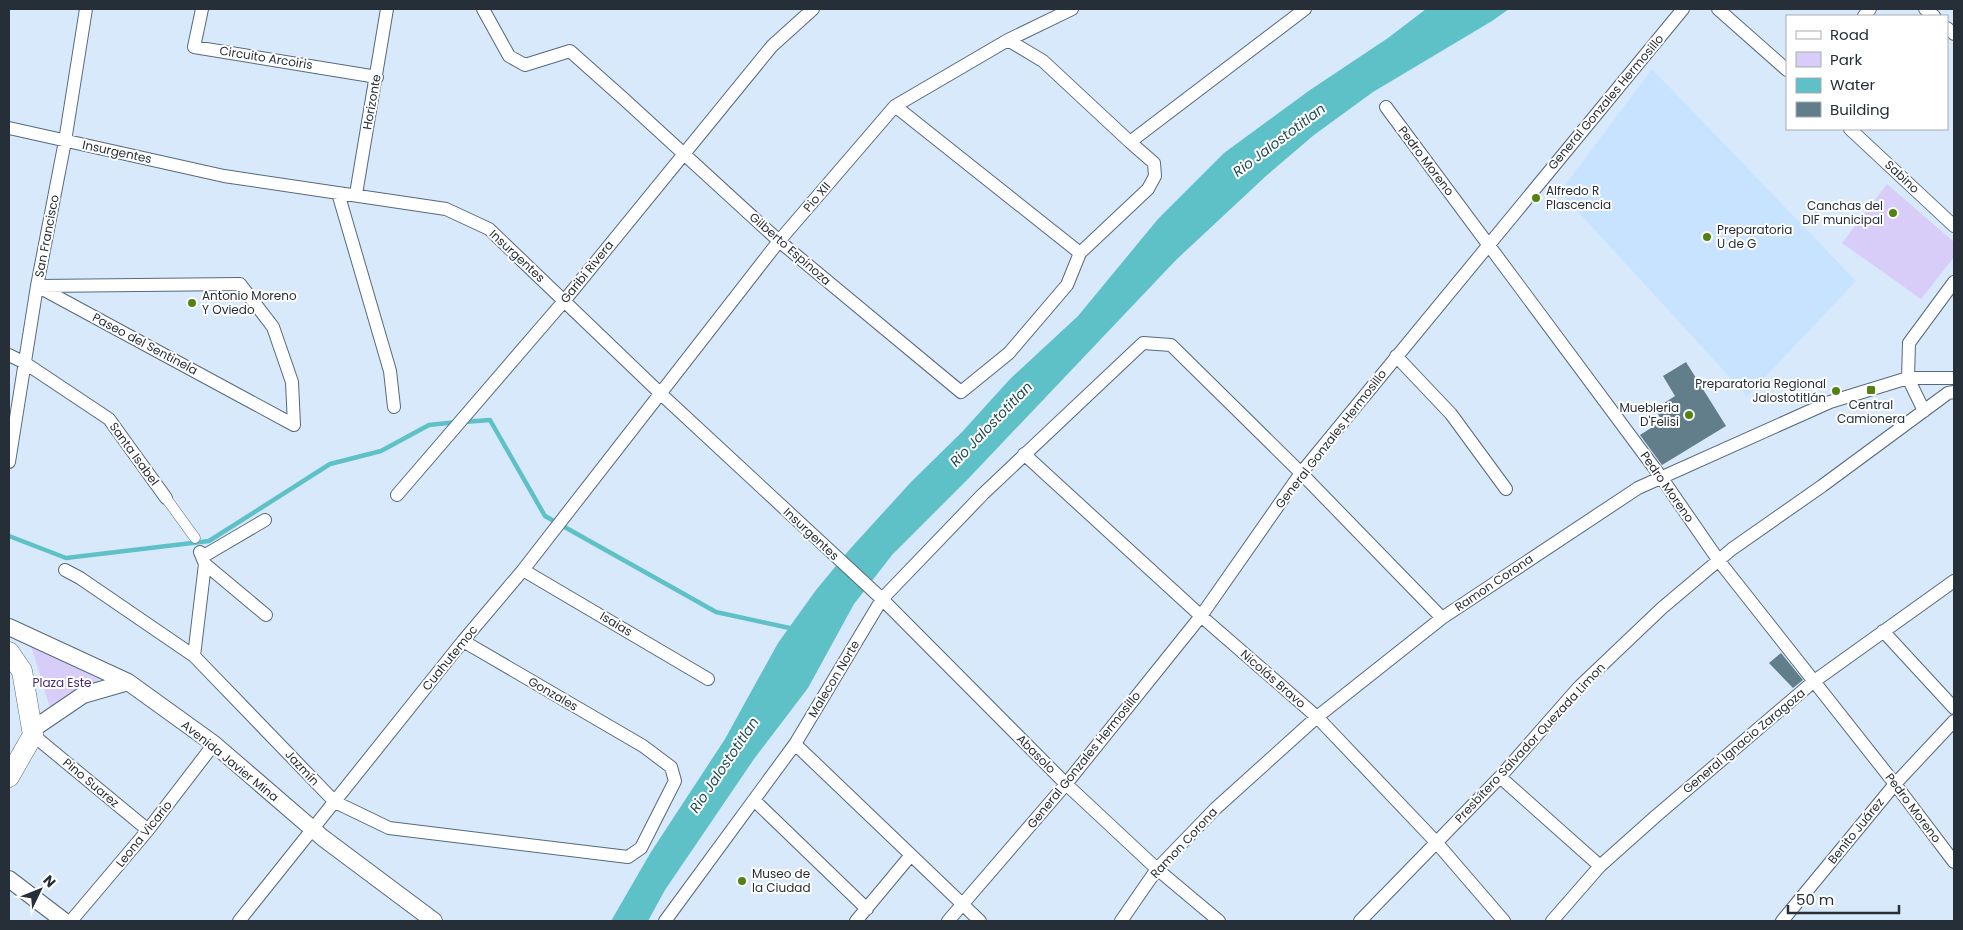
<svg xmlns="http://www.w3.org/2000/svg" width="1963" height="930" viewBox="0 0 1963 930" font-family="Poppins,sans-serif">
	<style>
		.built { fill: #c8e3ff }
		.green { fill: #d8cdf9 }
		.water { fill: #5fc1c8 }
		.lines { fill: none; stroke-linecap: round; stroke-linejoin: round }
		.stream { stroke: #5fc1c8; stroke-width: 4.5 }
		.building { fill: #617e8a }
		.pedestrian-casing { stroke: #56697c; stroke-width: 11 }
		.minor-casing { stroke: #56697c; stroke-width: 14 }
		.tertiary-casing { stroke: #56697c; stroke-width: 18 }
		.primary-casing { stroke: #56697c; stroke-width: 21 }
		.pedestrian { stroke: #fff; stroke-width: 10 }
		.minor { stroke: #fff; stroke-width: 12 }
		.tertiary { stroke: #fff; stroke-width: 16 }
		.primary { stroke: #fff; stroke-width: 20 }
		.poi-dot { fill: #548210; stroke: #fff; stroke-width: 2 }
		.labels { text-anchor: middle; stroke-width: 4; stroke-linejoin: round; paint-order: stroke }
		.street-label { font-size: 12px; fill: #262e37; stroke: #fff }
		.poi-label { font-size: 12px; fill: #262e37; stroke: #fff; text-anchor: start }
		.park-label { font-size: 12px; fill: #442974; stroke: #fff }
		.water-label { font-size: 14px; font-style: italic; fill: #214e51; stroke: #fff }
	</style>
	<rect width="100%" height="100%" fill="#d8e9fb"/>
	<path class="built" d="M1652 69 1856 281 1747 396 1560 192Z"/>
	<path class="green" d="M1887 184 1954 242V257L1921 299 1842 243Z
		M31 646 100 680 51 711Z"/>
	<path class="water" d="M1426 9H1509L1492 21 1373 92 1314 135 1266 176 1176 260 968 479 892 555 854 604 808 688 754 759 665 890 648 921H611L651 852 725 739 778 643 816 590 850 549 911 482 962 432 1010 379 1078 316 1158 219 1224 153 1310 90 1388 38Z"/>
	<g class="lines">
		<path class="stream" d="M464 422 490 420 545 516 716 612 794 629
			M9 536 66 558 209 541 330 464 381 451 429 425 457 422"/>
	</g>
	<path class="building" d="M1686 362 1726 426 1662 465 1640 435 1662 421 1655 409 1675 396 1663 376Z
		M1781 653 1803 680 1793 688 1769 663Z"/>
	<g class="lines">
		<g class="pedestrian-casing">
			<path id="pedestrian" d="M166 498 195 538"/>
		</g>
		<g class="minor-casing">
			<path id="minor" d="M202 9 194 47 377 77
				M483 9 509 56 525 65 570 51 625 100 779 241 961 392 1009 353 1067 285 1080 253 1148 189 1155 176 1154 163 1130 142
				M1072 9 1008 40 1043 61 1130 142 1305 9
				M1718 9 1787 70
				M1925 9 1934 16
				M1864 16 1870 9
				M1947 28 1954 34
				M895 106 1080 253
				M1386 107 1661 477 1719 561 1895 784 1954 862
				M9 128 224 176 446 209 489 229 661 394 882 599 1066 784 1157 869 1219 921
				M1850 129 1954 226
				M338 193 390 371 394 407
				M356 194 387 9
				M240 284 273 327 292 382 294 425 37 286Z
				M9 355 25 363 109 419 166 498
				M1396 356 1451 414 1506 489
				M1924 411 1908 378 1909 343 1954 282
				M1024 454 1201 616 1317 717 1436 842 1504 921
				M9 462 37 286 65 141 86 9
				M397 495 564 301 772 46 813 9
				M202 557 265 520
				M205 564 266 615
				M65 570 80 578 194 656 335 802 389 828 628 857 641 848 675 781 671 767 643 746 463 641
				M523 570 708 679
				M1883 631 1954 708
				M194 656 205 564 200 552
				M33 735 148 830
				M795 744 980 921
				M1500 777 1600 866
				M754 800 867 909
				M71 921 148 830 214 744
				M239 921 463 641 523 570 779 241 895 106 1008 40
				M665 921 795 744 882 599 983 494 1143 343 1171 345 1301 473 1442 618
				M856 921 911 855
				M948 921 1066 784 1201 616 1301 473 1683 9
				M1121 921 1157 869 1215 809 1317 717 1442 618 1638 488 1830 402 1908 378H1954
				M1360 921 1500 777 1579 687 1662 608 1732 549 1822 486 1948 393 1954 392
				M1552 921 1600 866 1656 816 1813 682 1954 581
				M1782 921 1895 784 1954 721"/>
		</g>
		<g class="tertiary-casing">
			<path id="tertiary" d="M9 627 128 682 214 744 323 838 434 921
				M33 729 83 695 128 682
				M9 879 64 921"/>
		</g>
		<g class="primary-casing">
			<path id="primary" d="M9 652 22 671 33 735 9 777"/>
		</g>
		<use href="#pedestrian" class="pedestrian"/>
		<use href="#minor" class="minor"/>
		<use href="#tertiary" class="tertiary"/>
		<use href="#primary" class="primary"/>
	</g>
	<g class="poi-dot">
		<circle cx="1536" cy="198" r="5"/>
		<circle cx="1893" cy="213" r="5"/>
		<circle cx="1707" cy="237" r="5"/>
		<circle cx="192" cy="303" r="5"/>
		<rect x="1866" y="385" width="10" height="10" rx="2.5"/>
		<circle cx="1836" cy="391" r="5"/>
		<circle cx="1689" cy="415" r="5"/>
		<circle cx="742" cy="881" r="5"/>
	</g>
	<g class="labels">
		<g class="street-label">
			<text transform="translate(266 58) rotate(9)" y="4">Circuito Arcoiris</text>
			<text transform="translate(372 102) rotate(-80)" y="4">Horizonte</text>
			<text transform="translate(1606 102) rotate(-50)" y="4">General Gonzales Hermosillo</text>
			<text transform="translate(117 152) rotate(12)" y="4">Insurgentes</text>
			<text transform="translate(1426 161) rotate(53)" y="4">Pedro Moreno</text>
			<text transform="translate(1902 177) rotate(43)" y="4">Sabino</text>
			<text transform="translate(817 197) rotate(-50)" y="4">Pio XII</text>
			<text transform="translate(47 236) rotate(-79)" y="4">San Francisco</text>
			<text transform="translate(790 249) rotate(41)" y="4">Gilberto Espinoza</text>
			<text transform="translate(517 256) rotate(43)" y="4">Insurgentes</text>
			<text transform="translate(587 272) rotate(-51)" y="4">Garibi Rivera</text>
			<text transform="translate(145 344) rotate(28)" y="4">Paseo del Sentinela</text>
			<text transform="translate(1331 439) rotate(-52)" y="4">General Gonzales Hermosillo</text>
			<text transform="translate(134 454) rotate(54)" y="4">Santa Isabel</text>
			<text transform="translate(1667 487) rotate(55)" y="4">Pedro Moreno</text>
			<text transform="translate(811 534) rotate(43)" y="4">Insurgentes</text>
			<text transform="translate(1494 583) rotate(-34)" y="4">Ramon Corona</text>
			<text transform="translate(616 624) rotate(31)" y="4">Isaias</text>
			<text transform="translate(450 658) rotate(-51)" y="4">Cuahutemoc</text>
			<text transform="translate(834 679) rotate(-59)" y="4">Malecon Norte</text>
			<text transform="translate(1273 679) rotate(41)" y="4">Nicolás Bravo</text>
			<text transform="translate(553 694) rotate(30)" y="4">Gonzales</text>
			<text transform="translate(1744 741) rotate(-40)" y="4">General Ignacio Zaragoza</text>
			<text transform="translate(1530 743) rotate(-47)" y="4">Presbítero Salvador Quezada Limon</text>
			<text transform="translate(1036 754) rotate(45)" y="4">Abasolo</text>
			<text transform="translate(1084 760) rotate(-51)" y="4">General Gonzales Hermosillo</text>
			<text transform="translate(230 761) rotate(39)" y="4">Avenida Javier Mina</text>
			<text transform="translate(302 768) rotate(47)" y="4">Jazmín</text>
			<text transform="translate(91 783) rotate(40)" y="4">Pino Suarez</text>
			<text transform="translate(1913 808) rotate(53)" y="4">Pedro Moreno</text>
			<text transform="translate(1856 831) rotate(-51)" y="4">Benito Juárez</text>
			<text transform="translate(144 834) rotate(-51)" y="4">Leona Vicario</text>
			<text transform="translate(1184 843) rotate(-47)" y="4">Ramon Corona</text>
		</g>
		<g class="poi-label">
			<text x="1546" y="195">Alfredo R<tspan x="1546" dy="14">Plascencia</tspan></text>
			<text x="1883" y="210" text-anchor="end">Canchas del<tspan x="1883" dy="14">DIF municipal</tspan></text>
			<text x="1717" y="234">Preparatoria<tspan x="1717" dy="14">U de G</tspan></text>
			<text x="202" y="300">Antonio Moreno<tspan x="202" dy="14">Y Oviedo</tspan></text>
			<text x="1826" y="388" text-anchor="end">Preparatoria Regional<tspan x="1826" dy="14">Jalostotitlán</tspan></text>
			<text x="1871" y="409" text-anchor="middle">Central<tspan x="1871" dy="14">Camionera</tspan></text>
			<text x="1679" y="412" text-anchor="end">Muebleria<tspan x="1679" dy="14">D'Felisi</tspan></text>
			<text x="752" y="878">Museo de<tspan x="752" dy="14">la Ciudad</tspan></text>
		</g>
		<g class="park-label">
			<text x="62" y="687">Plaza Este</text>
		</g>
		<g class="water-label">
			<text transform="translate(1279 140) rotate(-37)" y="5">Rio Jalostotitlan</text>
			<text transform="translate(991 424) rotate(-46)" y="5">Rio Jalostotitlan</text>
			<text transform="translate(724 765) rotate(-56)" y="5">Rio Jalostotitlan</text>
		</g>
	</g>
	<rect width="1963" height="930" fill="none" stroke="#262e37" stroke-width="20"/>
	<rect x="1786" y="15" width="162" height="115" fill="#ffffff" stroke="#a8abaf"/>
	<rect x="1796" y="31" width="25" height="8" fill="#ffffff" stroke="#a8abaf"/>
	<text x="1830" y="40" font-size="15" fill="#262e37">Road</text>
	<rect x="1796" y="52" width="25" height="15" fill="#d8cdf9" stroke="#a8abaf"/>
	<text x="1830" y="65" font-size="15" fill="#262e37">Park</text>
	<rect x="1796" y="78" width="25" height="15" fill="#5fc1c8" stroke="#a8abaf"/>
	<text x="1830" y="90" font-size="15" fill="#262e37">Water</text>
	<rect x="1796" y="102" width="25" height="15" fill="#617e8a" stroke="#a8abaf"/>
	<text x="1830" y="115" font-size="15" fill="#262e37">Building</text>
	<g transform="translate(40 890) rotate(47)" stroke="#ffffff" stroke-width="4" paint-order="stroke">
	<path d="M0-4L9 19L0 12L-9 19Z" fill="#262e37"/>
	<text y="-8" font-size="14" font-weight="bold" text-anchor="middle" fill="#262e37">N</text>
	</g>
	<path d="M1788 905v8h111v-8" fill="none" stroke="#262e37" stroke-width="2.5"/>
	<text x="1796" y="905" font-size="15" fill="#262e37" stroke="#ffffff" stroke-width="4" paint-order="stroke">50 m</text>
</svg>
